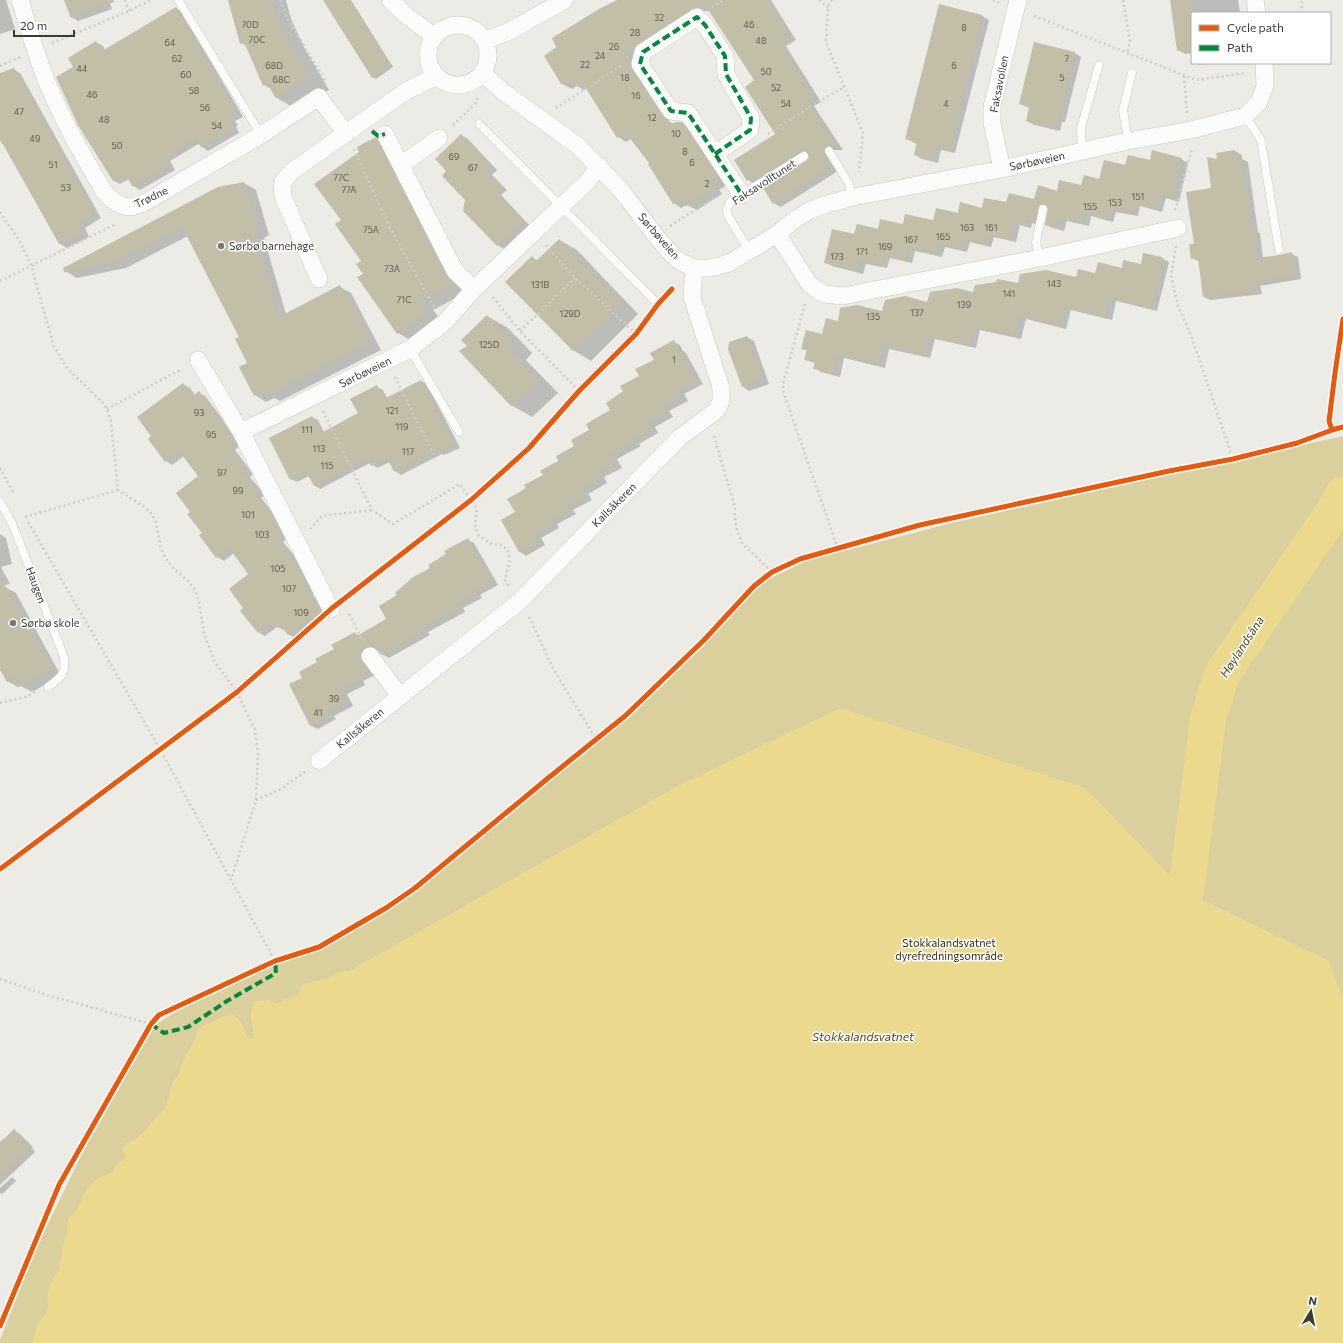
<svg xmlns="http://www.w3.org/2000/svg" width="1343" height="1343" viewBox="0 0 1343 1343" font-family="Commissioner,sans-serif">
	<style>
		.green { fill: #dad09e }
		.water { fill: #ebda8e }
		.shadow { fill: #0003 }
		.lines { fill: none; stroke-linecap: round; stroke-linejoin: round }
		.river { stroke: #ebda8e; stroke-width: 36 }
		.building { fill: #c3bea7 }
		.lane-casing { stroke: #c9c9c5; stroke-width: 9 }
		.street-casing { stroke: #c9c9c5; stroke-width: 18 }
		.path { stroke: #ccccca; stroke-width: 2.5; stroke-dasharray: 2 3; stroke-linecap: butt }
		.lane { stroke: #fcfcfb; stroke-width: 8 }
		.street { stroke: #fcfcfb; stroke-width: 17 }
		.quiet { stroke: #00873e; stroke-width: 4; stroke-dasharray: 8 4; stroke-linecap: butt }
		.cycleway-casing { stroke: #fff; stroke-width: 8 }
		.cycleway { stroke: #e8590c; stroke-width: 5 }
		.poi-dot { fill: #787874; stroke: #fff; stroke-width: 1.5 }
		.labels { text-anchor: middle; stroke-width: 3; stroke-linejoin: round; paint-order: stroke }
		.number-label { font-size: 9px; fill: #5c5b53 }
		.street-label { font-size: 11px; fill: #3a3a37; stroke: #fff }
		.poi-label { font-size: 11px; fill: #3a3a37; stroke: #fff; text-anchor: start }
		.park-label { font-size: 11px; fill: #372d00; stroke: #fff }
		.water-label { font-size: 12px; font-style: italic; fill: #4e4418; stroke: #fff }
	</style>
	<rect width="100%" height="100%" fill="#ecebe6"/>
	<path class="green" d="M1343 436V1343H0V1340L24 1279 44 1232 82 1154 155 1025 185 1006 250 972 319 950 411 894 594 743 763 582 806 561 952 523Z"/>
	<path class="water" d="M840 708 1085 788 1186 892 1329 961 1343 999V1343H32C33 1336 37 1330 37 1323 56 1306 44 1306 49 1288 50 1280 57 1275 60 1266 61 1259 62 1252 63 1245 64 1241 66 1238 67 1234 68 1230 67 1225 68 1221 70 1215 77 1212 79 1207 80 1204 81 1201 82 1198 87 1184 100 1176 113 1172 115 1164 118 1162 125 1159L126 1157 123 1149 125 1144 136 1139 145 1131 154 1119 165 1109 173 1082 178 1076 185 1056 194 1041 200 1027 230 1014C241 1016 244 1030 248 1039L250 1040 254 1038C253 1025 247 1013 255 1001L270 1000 276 1003 281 1002 292 997 299 995 301 987 302 985 327 978 344 971H349L676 787Z"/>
	<path class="shadow" d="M0 0H6L15 29 0 34Z
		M65 0H109L112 9 78 21 71 17Z
		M229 0H286L291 19 304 47 329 90 296 109 275 97 271 89 264 85 247 46 241 43Z
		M324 0H351L393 67 376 79 373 77Z
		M619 0H771L796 40 786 46 821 102 814 106 843 150H834L831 155 838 171 781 207 773 203 808 161 810 155 765 183 755 184 748 180 777 134 755 80 710 11H704L699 13 645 48 639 75 670 122 674 124 682 123 690 128 727 185 719 190 722 194 697 210 687 205 681 208 674 203 650 163 631 139 626 142 618 137 587 88 584 90 577 86 572 89 562 84Z
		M1171 0H1238L1240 13H1192V60L1191 53 1185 54 1178 50Z
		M939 6 982 16 989 20 955 153 941 150 938 163 922 159 915 155 917 144 906 139Z
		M176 8 182 12 243 117 235 121 238 125 236 126 239 133 208 151 202 147 200 143 170 161 175 170 140 190 134 186 129 179 120 184 114 181 75 67 96 42 103 46 105 50Z
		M1075 53 1081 57 1065 122H1062L1060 131 1034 125 1027 121 1030 108 1020 104Z
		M1195 63H1214L1199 65Z
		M13 69 20 73 101 218 85 228 89 237 67 248 60 244 5 145 2 144 0 140V74Z
		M461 135 468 139 497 170 492 175 507 190 501 195 529 225 504 249 497 245 448 171Z
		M376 138 390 146 467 292 433 310 441 320 412 341 398 333 364 274 362 261 342 220Z
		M1235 151 1242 155V159L1248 162 1258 232 1260 233 1263 258 1291 254 1298 257 1301 279 1260 286 1262 294 1211 300 1204 297 1200 262 1192 258 1195 244 1212 189 1219 161 1217 154Z
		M1181 159 1188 163 1179 202 1166 198 1162 212 1140 206 1138 216 1116 212 1113 222 1091 216 1089 226 1067 221 1064 231 1053 228 1046 225 1050 206 1044 211 1041 226 1032 223 1031 228 1020 225 1016 242 994 237 991 247 970 242 967 252 945 247 942 257 915 251 912 263 890 258 887 268 866 264 863 274 832 266 825 262 854 235 903 225 933 222 958 214 1006 204 1035 200 1057 192 1082 186 1100 180 1126 166 1150 161Z
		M244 183 256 190 269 235 264 238 286 314 340 287 351 293 381 350 280 401 274 398 266 402 255 395 241 337 188 236 126 268 77 278 65 271Z
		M559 240 577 250 638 314 591 361 573 350 532 257 538 261Z
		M1144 254 1162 258 1169 262 1157 311 1116 301 1112 320 1071 310 1066 329 1026 319 1021 339 980 330 976 348 935 339 930 358 889 349 885 368 844 358 840 377 821 372 815 368 816 364 805 359 807 351 802 348 822 335 838 322 1019 284 1077 278 1142 265Z
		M487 316 508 328 532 353 526 360 558 393 532 417 511 405 468 347Z
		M747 337 754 341 769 384 749 391 743 387Z
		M674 342 680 345 683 351 686 353 703 384 684 394 688 401 669 411 673 417 655 427 658 433 639 444 641 446 617 459 622 468 604 477 607 483 588 494 592 500 573 510 576 514 557 524 559 528 541 538 545 545 526 556 520 552 502 520 516 512 527 488 544 475 576 446 611 411 624 392Z
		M421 381 427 384 460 448 444 455 442 454 401 475 395 471 390 462 377 468 370 463 320 489 314 485 309 476 297 482 291 479 312 417 318 420 324 432 359 414 377 387 383 390 387 398Z
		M183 384 190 388 195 395 199 393 205 396 224 421H223L240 445 235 450 253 474 250 477 265 495 261 498 278 519 288 538 283 542 302 565 316 593 313 595 321 604 327 615 295 638 288 634 285 630H284L277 627 265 636 258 632 245 608 250 575 234 553 224 561 217 557 192 512 199 477 184 456 172 465 166 461Z
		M0 534 6 538 12 564 1 567 10 584 0 586Z
		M468 540 474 543 498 585 480 595 482 598 463 608 465 612 428 632 430 635 389 658 382 654 378 650 370 652 375 675 363 681 365 685 347 694 353 706 334 716 336 719 318 729 311 726 290 685 303 678 318 662 355 633 359 636 387 620 398 595Z
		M5 587 16 593 61 676 32 692 21 686 18 687 7 681 0 668V590Z
		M14 1131 20 1134 33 1147 32 1148 35 1152 0 1185V1142L3 1139 5 1140Z
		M12 1177 16 1181 2 1194 0 1193V1188Z"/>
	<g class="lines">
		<path class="river" d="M1186 892 1208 719 1222 674 1334 511 1343 494"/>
	</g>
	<path class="building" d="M64 0H114V2L71 18Z
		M228 0H269L283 34 308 77 275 97 267 83 263 86 244 42 240 44Z
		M323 0H350L390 65 372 78Z
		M617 0H767L789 35 779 41 814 97 807 102 836 146 833 148 829 146H826L824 151V153L823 154 831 167 773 204 763 188 807 160 809 156 807 151H801L757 179 755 175 747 181 734 160 775 134 745 87 754 80 705 5 701 8 695 7 638 44 633 50 626 54 631 60 630 65 632 70 663 117 669 121 672 124 676 122H682L721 181 712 186 715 189 689 206 688 205 686 206 681 200 673 204 648 164 649 163 626 133 617 138 582 82 576 86 572 81 564 85 563 84H561L544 56 556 47 552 38 599 9Z
		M1170 0H1192V48L1177 51Z
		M939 4 982 15 949 150 934 146 931 159 914 155 917 142 905 139Z
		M176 7 237 113 229 117 232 121 230 122 233 129 201 147 195 138 164 157 169 166 133 187 125 174 113 181 78 125 56 77 73 67 68 58 96 41 102 51Z
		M1034 42 1075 52 1058 119H1055L1053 128 1026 121 1029 107 1019 104Z
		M14 68 95 214 78 224 83 233 59 244 0 139V73Z
		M461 134 491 166 486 170 501 185 495 191 523 221 497 246 463 211 465 200 442 176 446 171 435 159Z
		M376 137 446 276 454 284 420 302 428 312 397 334 357 277 363 274 356 264 361 261 335 224 341 220 314 184 359 152 357 147Z
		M1152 150 1182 158 1172 198 1159 195 1156 208 1133 203 1131 213 1109 209 1107 218 1085 213 1082 223 1060 218 1057 228 1045 225 1048 208 1046 205 1042 204 1038 207 1035 222 1026 220 1025 224 1013 222 1009 239 987 234 984 244 963 239 960 249 938 244 936 254 908 248 905 260 883 255 881 265 859 261 856 271 824 263 832 229 854 234 857 224 878 229 880 219 903 224 905 214 933 220 936 208 958 213 960 202 982 208 984 198 1006 202 1009 193 1034 199 1038 185 1057 191 1059 180 1081 185 1084 175 1099 179 1104 160 1125 165 1128 155 1150 160Z
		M1235 150 1236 158 1241 157 1251 229 1254 228 1257 258 1280 255 1292 252 1295 276 1254 283 1256 291 1203 297 1198 258 1191 259 1189 244H1194L1186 192 1211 188 1207 157 1217 159 1216 153Z
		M244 182 258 228 253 231 277 318 340 285 370 343 268 395 265 390 254 396 239 367 247 363 235 339 239 337 182 227 114 262 64 272 63 268 218 187Z
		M559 239 621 304 573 351 505 282 532 256 536 261Z
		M1143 253 1162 257 1151 308 1109 297 1105 317 1064 306 1059 326 1019 316 1014 336 973 327 969 345 928 336 923 355 882 345 878 364 837 355 833 373 813 369 815 362 804 360 807 350 801 349 806 330 822 334 826 318 838 321 840 308 857 305 882 311 885 300 905 296 927 302 930 292 957 288 973 292 975 285 996 282 997 279 1018 283 1020 274 1046 270 1076 277 1078 269 1095 273 1098 262 1122 268 1123 260 1141 264Z
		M487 315 512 341 506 347 537 381 511 406 459 351 467 346 461 340Z
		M747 336 762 380 742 387 728 349 729 342Z
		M674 340 678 348H679L697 380 678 390 682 397 663 407 667 413 649 423 652 429 633 440 635 442 611 455 616 464 598 473 601 479 582 490 586 496 567 506 570 511 551 521 553 524 535 534 539 541 519 552 501 520 515 512 507 499 526 488 524 485 543 475 540 471 558 461 556 456 574 446 571 440 589 430 586 424 610 410 606 403 623 391 620 386 639 376 635 369 654 360 650 353Z
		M421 380 454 444 438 453 437 450 394 472 387 458 371 466 367 458 314 486 306 471 290 480 269 438 312 416 321 433 358 413 350 399 377 385 384 399Z
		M183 383 193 396 199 391 218 417H217L235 441 229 446 247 470 244 473 259 491 256 494 272 514 282 534 277 538 295 561 310 589 308 591 315 600 321 611 288 635 280 625 277 627 273 622 258 633 240 611 243 608 229 589 248 574 229 548 216 558 199 535 202 533 187 514 190 512 176 493 198 476 179 451 165 462 148 439 151 436 137 417Z
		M468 538 492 581 474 591 476 594 457 604 459 608 422 628 424 631 382 655 374 647 368 646 364 648 361 652 360 658 369 671 357 677 359 681 341 691 347 702 328 712 330 716 310 726 289 684 302 678 299 672 317 662 315 659 334 649 331 645 355 632 357 636 386 619 379 606 397 595 395 593 413 577 430 568 428 565 446 554 444 551Z
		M0 577 51 670 21 686 16 677 7 682 0 670Z
		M14 1129 27 1143 26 1144 30 1148 0 1177V1143Z"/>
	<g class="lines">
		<g class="lane-casing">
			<path id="lane" d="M179 1 261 135
				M1245 116 1261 140 1279 250
				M479 124 658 304
				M1128 141 1123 110 1132 73
				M829 151 848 182 853 197
				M1082 152 1081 128 1099 65
				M750 252 728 216 727 209 730 202 804 156
				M1040 258 1036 242 1043 209
				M410 349 459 432
				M0 502 12 523 64 657C66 675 61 677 48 687"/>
		</g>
		<g class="street-casing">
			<path id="street" d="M20 0C29 29 37 59 49 87 64 123 84 157 103 190 110 199 119 207 131 207 135 207 140 204 144 203L261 135 319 97 346 134
				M390 0 407 16 435 37
				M1255 0 1257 13
				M428 55a30 30 0 1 1 60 0a30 30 0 1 1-60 0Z
				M485 41 510 31 565 0
				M482 73 506 94 577 145 621 190 655 235 677 260 694 268H711L729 263 777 234 810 285 824 294 843 296 1040 258 1178 228
				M385 134 455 271 474 289
				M715 154 750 130 751 118 726 74 725 56 705 25 697 17 643 52 640 64 671 111 688 113 742 195
				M401 165 439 138
				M1002 169 992 123V107L1018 0
				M777 234 794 220 809 211 824 205 853 197 1002 169 1128 141 1191 130 1245 116 1259 102 1265 86 1264 63
				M319 279 283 197 282 183 291 172 406 91 437 76
				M198 360 241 432 331 609
				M241 432 410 349 445 322 474 289 587 182 599 166
				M370 656 400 696
				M319 761 520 601 679 438 717 410 721 401V388L692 297 694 268"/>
		</g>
		<path class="path" d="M125 0 129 11
			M280 0 288 20 325 80
			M819 0 828 7
			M832 0 828 7 826 42 863 133 859 172
			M993 0 999 3
			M1123 0 1130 42 1127 53
			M712 7 724 0
			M1301 13 1302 0
			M1034 16 1196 80 1246 73
			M52 43 129 11 151 0
			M0 66 20 57
			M1184 76 1187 113
			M556 108 622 65
			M453 125 475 104 478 97
			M768 134 816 103 845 87
			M354 149 390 228 434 307
			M1175 210 1192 149
			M0 212 20 242 31 265 54 347 68 369 102 402 107 409 111 422 118 490 144 507 152 514 156 523 161 549 166 559 173 568 188 581 195 590 199 602 204 633 214 661 237 692 255 730 258 753 256 800 231 880
			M670 226 717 196
			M546 245 575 278 636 334
			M1176 246 1171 276 1178 306 1191 335 1233 459
			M0 281 116 224
			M493 297 520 331 579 391
			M805 304 783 384V391L838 549
			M520 331 575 278
			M395 377 434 455
			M107 409 182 369
			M323 411 372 510 393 524 460 484 477 509 475 525 479 536 492 544 502 545 508 551 510 559 505 580 509 586
			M714 436 734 504 736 527 742 543 772 572
			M0 468 14 494
			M25 517 118 490
			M28 522 160 749 275 961
			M310 529 322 516 372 510
			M349 614 362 640
			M529 617 554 670 596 739
			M663 680 676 696
			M0 703 25 697 36 692
			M256 800 279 790 306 771
			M0 979 47 995 151 1024"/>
		<use href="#lane" class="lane"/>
		<use href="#street" class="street"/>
		<path class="quiet" d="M372 131 378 136 385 134
			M715 154 750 130 751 118 726 74 725 56 705 25 697 17 643 52 640 64 671 111 688 113 742 195
			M151 1024 164 1033 188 1027 227 1001 276 973 275 961"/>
		<g class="cycleway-casing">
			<path id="cycleway" d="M1332 430 1329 421 1335 373 1343 319
				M0 869 237 692 331 609 471 500 529 448 579 391 636 334 658 304 672 289
				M0 1326 59 1185 151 1024 159 1015 275 961 319 947 386 908 415 888 547 779 625 716 704 640 754 586 772 572 800 559 920 525 1169 471 1233 459 1297 443 1332 430 1343 427"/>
		</g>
		<use href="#cycleway" class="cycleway"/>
	</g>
	<g class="poi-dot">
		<circle cx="221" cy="246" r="4"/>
		<circle cx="13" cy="623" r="4"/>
	</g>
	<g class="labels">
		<g class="number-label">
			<text x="659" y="21">32</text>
			<text x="250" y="28">70D</text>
			<text x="749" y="28">46</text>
			<text x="964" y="31">8</text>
			<text x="635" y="36">28</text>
			<text x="257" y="43">70C</text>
			<text x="761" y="44">48</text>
			<text x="170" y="46">64</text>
			<text x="614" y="50">26</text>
			<text x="600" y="59">24</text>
			<text x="177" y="62">62</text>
			<text x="1067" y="62">7</text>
			<text x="585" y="68">22</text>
			<text x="274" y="69">68D</text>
			<text x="954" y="69">6</text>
			<text x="82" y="72">44</text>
			<text x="766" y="75">50</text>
			<text x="186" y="78">60</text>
			<text x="625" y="81">18</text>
			<text x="1062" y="81">5</text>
			<text x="281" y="83">68C</text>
			<text x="776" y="91">52</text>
			<text x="194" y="94">58</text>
			<text x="92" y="98">46</text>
			<text x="636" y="99">16</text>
			<text x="786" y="107">54</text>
			<text x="946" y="107">4</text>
			<text x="205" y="111">56</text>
			<text x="19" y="115">47</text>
			<text x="652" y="121">12</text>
			<text x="104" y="123">48</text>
			<text x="217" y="129">54</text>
			<text x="676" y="137">10</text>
			<text x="35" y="142">49</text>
			<text x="117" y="149">50</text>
			<text x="685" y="155">8</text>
			<text x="454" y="160">69</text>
			<text x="692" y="166">6</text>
			<text x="53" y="168">51</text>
			<text x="473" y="171">67</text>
			<text x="341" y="181">77C</text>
			<text x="707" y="187">2</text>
			<text x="66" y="191">53</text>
			<text x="349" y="193">77A</text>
			<text x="1138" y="200">151</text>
			<text x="1115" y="206">153</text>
			<text x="1090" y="210">155</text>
			<text x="967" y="231">163</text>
			<text x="991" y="231">161</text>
			<text x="371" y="233">75A</text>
			<text x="943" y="240">165</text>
			<text x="911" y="243">167</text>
			<text x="885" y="250">169</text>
			<text x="862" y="255">171</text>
			<text x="837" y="260">173</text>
			<text x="392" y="272">73A</text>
			<text x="1054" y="287">143</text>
			<text x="540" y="288">131B</text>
			<text x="1009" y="297">141</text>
			<text x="404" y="303">71C</text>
			<text x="964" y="308">139</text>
			<text x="917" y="316">137</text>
			<text x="570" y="317">129D</text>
			<text x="873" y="320">135</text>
			<text x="489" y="348">125D</text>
			<text x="674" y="363">1</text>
			<text x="392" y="414">121</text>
			<text x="199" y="416">93</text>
			<text x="402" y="430">119</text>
			<text x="307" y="433">111</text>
			<text x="211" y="438">95</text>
			<text x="319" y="452">113</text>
			<text x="408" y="455">117</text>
			<text x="327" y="469">115</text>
			<text x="222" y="476">97</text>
			<text x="238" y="494">99</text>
			<text x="248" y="518">101</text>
			<text x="262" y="538">103</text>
			<text x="278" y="572">105</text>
			<text x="289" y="592">107</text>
			<text x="301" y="616">109</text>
			<text x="334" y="702">39</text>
			<text x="318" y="716">41</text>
		</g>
		<g class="street-label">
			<text transform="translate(999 84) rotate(-79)" y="4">Faksavollen</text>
			<text transform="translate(1037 161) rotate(-12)" y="4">Sørbøveien</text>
			<text transform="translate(764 182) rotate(-33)" y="4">Faksavolltunet</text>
			<text transform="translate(151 197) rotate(-26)" y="4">Trødne</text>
			<text transform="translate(659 236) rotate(49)" y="4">Sørbøveien</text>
			<text transform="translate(365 372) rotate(-26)" y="4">Sørbøveien</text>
			<text transform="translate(614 505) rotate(-45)" y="4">Kallsåkeren</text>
			<text transform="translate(36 585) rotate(69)" y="4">Haugen</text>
			<text transform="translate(360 728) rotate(-39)" y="4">Kallsåkeren</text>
		</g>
		<g class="poi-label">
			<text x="229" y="250">Sørbø barnehage</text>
			<text x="21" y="627">Sørbø skole</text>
		</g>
		<g class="park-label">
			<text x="949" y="947">Stokkalandsvatnet<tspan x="949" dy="13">dyrefredningsområde</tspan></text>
		</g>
		<g class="water-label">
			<text transform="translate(1242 647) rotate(-57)" y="4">Høylandsåna</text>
			<text x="863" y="1041">Stokkalandsvatnet</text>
		</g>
	</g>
	<rect x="1191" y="12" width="140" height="52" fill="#ffffff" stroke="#b0b0af"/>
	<rect x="1199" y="25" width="20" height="6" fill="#e8590c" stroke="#b0b0af"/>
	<text x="1227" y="32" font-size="12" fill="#3a3a37">Cycle path</text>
	<rect x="1199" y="45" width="20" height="6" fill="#00873e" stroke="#b0b0af"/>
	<text x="1227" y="52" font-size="12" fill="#3a3a37">Path</text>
	<g transform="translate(1311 1311) rotate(10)" stroke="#ffffff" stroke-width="3" paint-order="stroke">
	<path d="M0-3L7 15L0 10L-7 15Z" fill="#3a3a37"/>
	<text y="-6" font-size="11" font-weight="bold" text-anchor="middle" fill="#3a3a37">N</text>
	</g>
	<path d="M14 30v6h60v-6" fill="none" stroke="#3a3a37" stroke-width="2"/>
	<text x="20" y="30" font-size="12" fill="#3a3a37" stroke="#ffffff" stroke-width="3" paint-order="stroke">20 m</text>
</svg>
